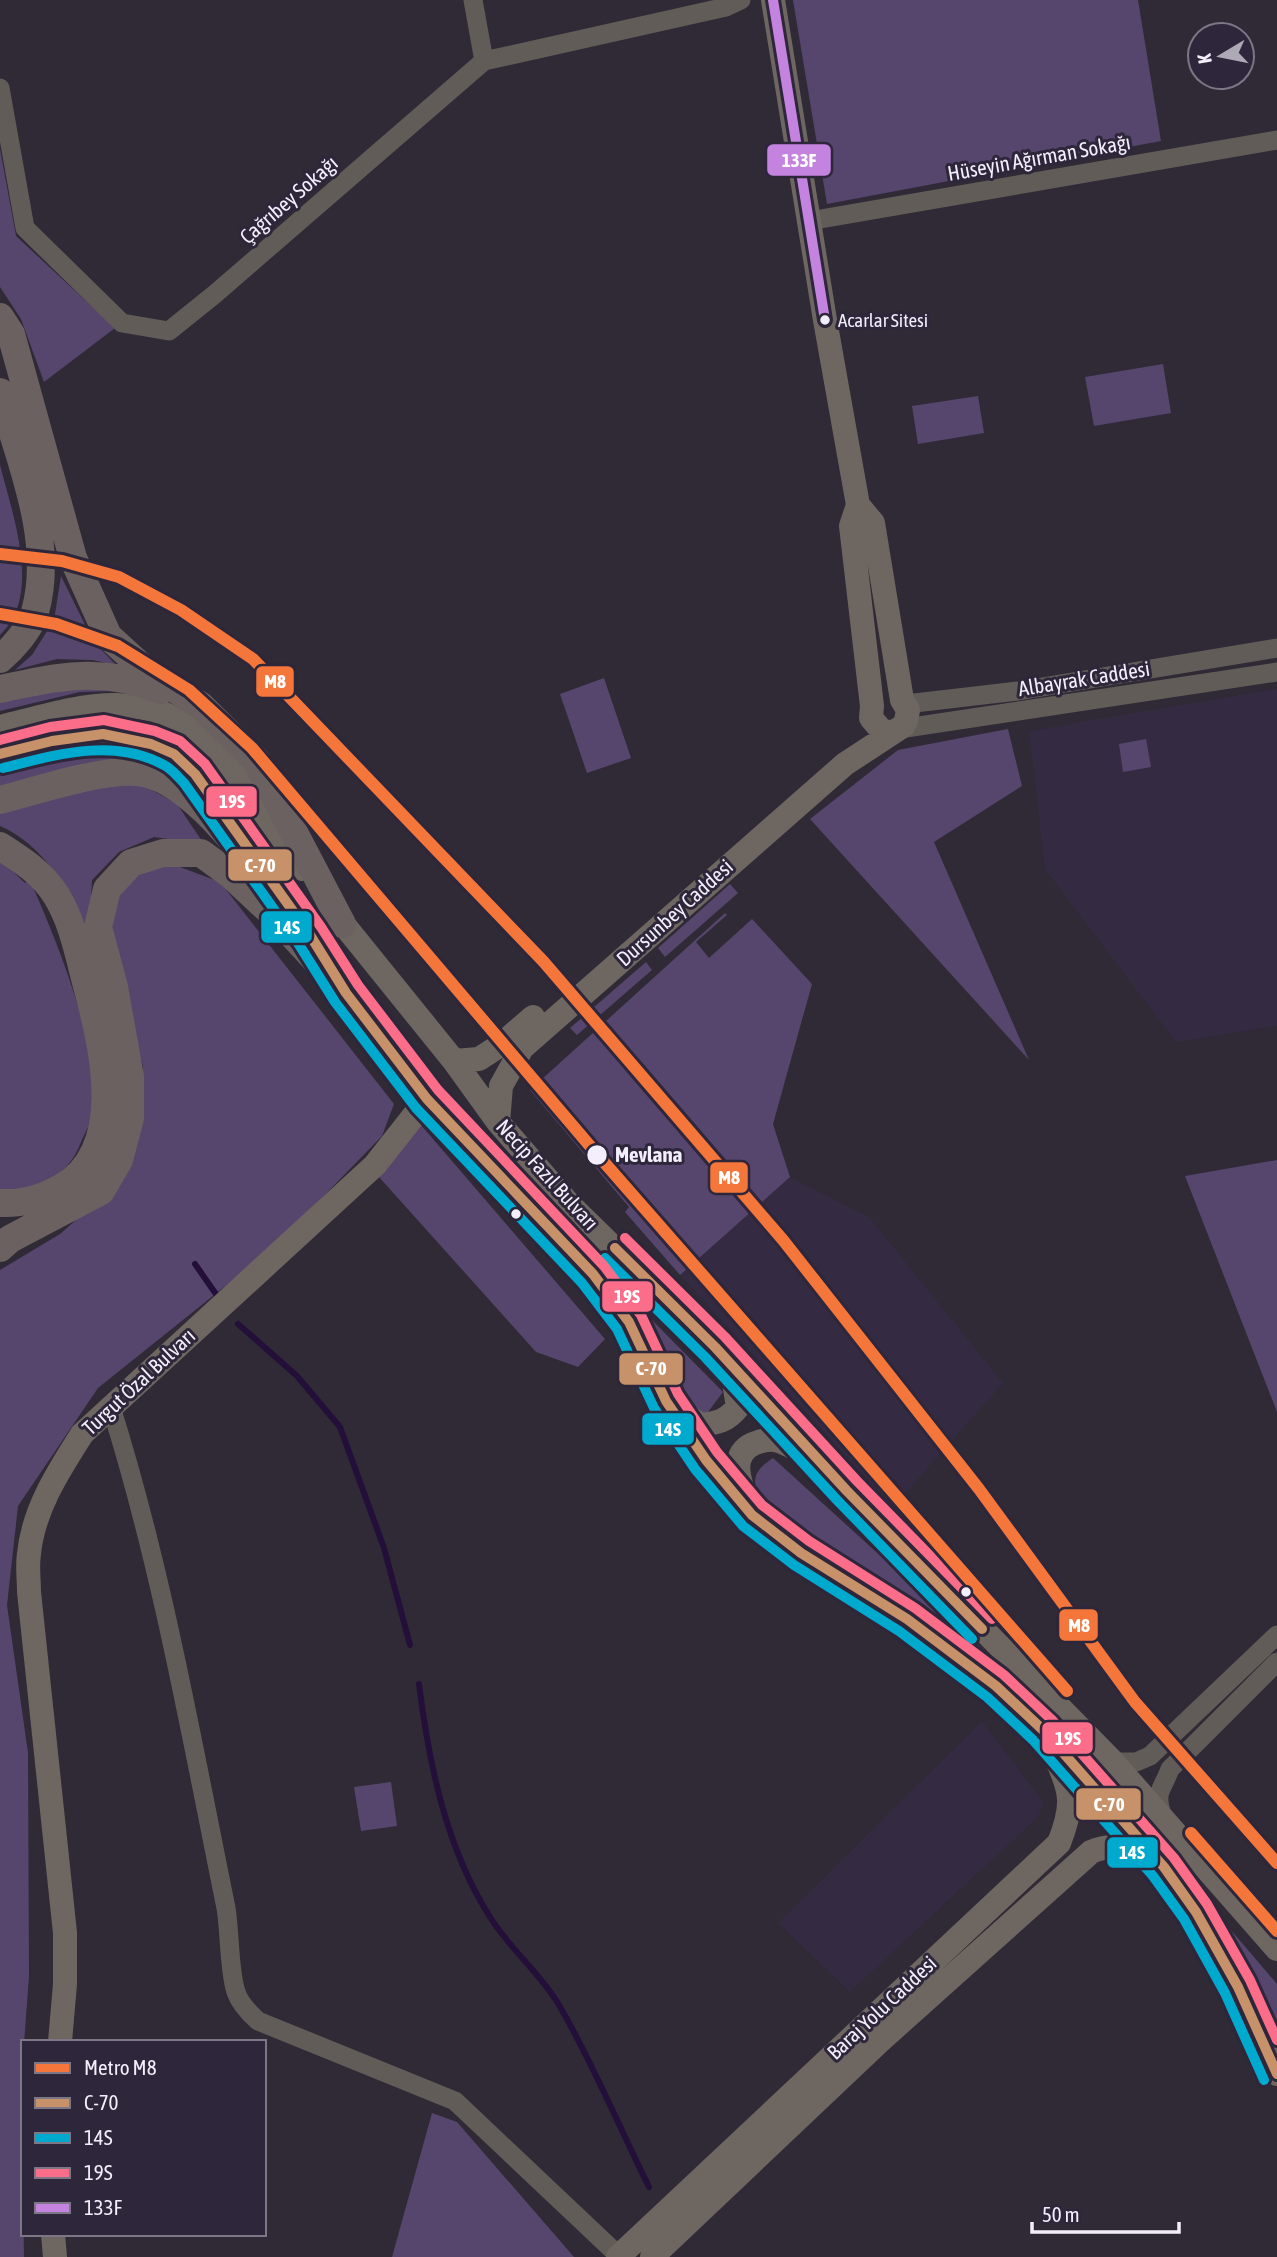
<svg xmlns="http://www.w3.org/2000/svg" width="1277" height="2257" viewBox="0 0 1277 2257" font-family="'Asap Condensed',sans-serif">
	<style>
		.built { fill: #342b42 }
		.green { fill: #56466d }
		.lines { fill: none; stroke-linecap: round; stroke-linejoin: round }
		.stream { stroke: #230f39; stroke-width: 6 }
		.minor { stroke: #625c58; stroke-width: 19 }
		.major { stroke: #6d6661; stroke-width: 24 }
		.highway { stroke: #6a6160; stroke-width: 28 }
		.bus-1-casing { stroke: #2e263a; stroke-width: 16 }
		.bus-2-casing { stroke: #2e263a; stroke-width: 16 }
		.bus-3-casing { stroke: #2e263a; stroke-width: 16 }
		.bus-4-casing { stroke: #2e263a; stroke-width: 16 }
		.bus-1 { stroke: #c7916a; stroke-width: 10 }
		.bus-2 { stroke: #00a9ce; stroke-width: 10 }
		.bus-3 { stroke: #fb6d88; stroke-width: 10 }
		.bus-4 { stroke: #c483df; stroke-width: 10 }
		.metro-1-casing { stroke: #2e263a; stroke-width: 18 }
		.metro-1 { stroke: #f5763a; stroke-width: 12 }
		.bus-dot { fill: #f3eefb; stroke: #2e263a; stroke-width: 2.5 }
		.labels { text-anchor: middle; stroke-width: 6; stroke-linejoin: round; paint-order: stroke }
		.bus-label { font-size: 19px; fill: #f3eefb; stroke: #2e263a; text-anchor: start }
		.street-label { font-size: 21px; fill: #f3eefb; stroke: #2e263a }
		.stop-label { font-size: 21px; font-weight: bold; fill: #f3eefb; stroke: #2e263a; text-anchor: start }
		.line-badge { stroke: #2e263a; stroke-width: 2.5 }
		.badge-label { font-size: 19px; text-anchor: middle; font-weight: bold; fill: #fff }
	</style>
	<rect width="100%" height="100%" fill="#2f2a36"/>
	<path class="built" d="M1277 689V1026L1176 1042 1045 869 1029 731Z
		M790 1177 870 1218 1003 1383 893 1507 680 1275Z
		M982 1721 1044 1803 1038 1817 850 1992 778 1923Z"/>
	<path class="green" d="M793 0H1138L1161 141 827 204Z
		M0 149 16 236 115 328 44 382 21 319 0 287Z
		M1163 364 1171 413 1094 426 1085 377Z
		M978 396 984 433 918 444 912 406Z
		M0 465C12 513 43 596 0 635Z
		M61 576 93 641 116 665 92 660 57 659 15 670 32 655 54 620Z
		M604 678 631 758 587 773 560 694Z
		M75 682 114 691 80 692 0 711V698Z
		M1008 729 1022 786 934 842 1029 1060 810 819 898 750Z
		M1146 739 1151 767 1123 772 1119 744Z
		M104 747 134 759 0 787V770Z
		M106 785H143L177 804 204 844 154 837 119 852 92 880 89 932C69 891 44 845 0 826V809Z
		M0 859 25 883 30 880C56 940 101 1046 93 1112 91 1122 85 1133 81 1142 67 1179 37 1190 0 1190Z
		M161 860 220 882 394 1104 382 1136 274 1247 98 1388 18 1506 7 1605 28 1753 29 1976 21 2084 24 2257H0V1270L60 1234 123 1179 138 1135 143 1067 115 955 109 921 118 897 135 875Z
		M730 884 738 893 665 957 658 948Z
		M725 913 727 915 696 942 709 958 752 919 812 984 773 1124 790 1177 680 1275 625 1212 629 1207 530 1090Z
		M646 962 652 970 577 1035 570 1028Z
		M421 1125 605 1339 578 1367 536 1352 379 1177Z
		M1277 1160V1412L1185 1176Z
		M645 1313 723 1392 708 1412 701 1414 692 1407Z
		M773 1458 997 1662 899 1599 761 1506C753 1481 750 1473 773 1458Z
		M391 1782 397 1826 361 1831 354 1787Z
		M1202 1896 1277 1984V2033L1274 2027Z
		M432 2113 457 2122 574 2257H392Z"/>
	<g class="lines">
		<path class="stream" d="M195 1264 218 1297
			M238 1324 297 1376 340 1427 384 1548 410 1645
			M419 1684C429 1764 446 1848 490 1917 509 1948 540 1973 559 2005 593 2063 619 2127 649 2187"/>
		<path class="minor" d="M473 0 484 61
			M0 88 25 228 122 323 169 331 215 294 484 61 726 7 741 0
			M809 221 1277 140
			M906 704 1018 691 1277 648
			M899 729 1277 672
			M111 1407C162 1569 192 1741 226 1908 230 1932 229 1971 236 1992 240 2004 249 2013 258 2021L455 2101 619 2256
			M1113 1762H1136L1150 1756 1277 1635
			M1163 1818C1154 1791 1161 1793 1170 1769L1277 1662"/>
		<path class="major" d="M773 0 825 320 858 505 851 526 872 706 871 718 882 731 893 732
			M0 727C34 719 81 704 116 705 128 706 143 707 154 710 213 726 268 821 302 869
			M0 754 52 741 103 734 151 744 174 754 195 774 232 826
			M276 887 310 935 346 993 427 1099 501 1179 593 1274 629 1322 666 1401 706 1460 752 1515 801 1553 907 1619 996 1686 1043 1730 1164 1867 1196 1912 1238 1987 1277 2074
			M332 910 454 1061 498 1122 570 1205 715 1347 847 1491 1113 1762 1277 1949
			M454 1061 479 1059 502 1044 533 1017
			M498 1122 501 1086 522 1048 845 764 903 726 906 721 908 710 902 700 873 523 858 505
			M675 1408 701 1425C717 1423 727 1421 738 1407L733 1376 727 1367
			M747 1502C740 1483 729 1455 753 1444 760 1441 767 1439 774 1440 784 1441 795 1449 804 1453
			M60 2042 65 1984V1933L29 1592C29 1580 27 1566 29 1554 33 1510 59 1470 82 1434L375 1165 427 1099
			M53 2234 55 2257
			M618 2257 1059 1843C1074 1805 1072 1792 1055 1756
			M652 2257 880 2041 1091 1852C1115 1841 1131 1851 1153 1862"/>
		<path class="highway" d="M0 317 11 334 73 558 108 636 143 668 201 706 256 760 342 924
			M0 392C20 460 55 541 35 612 30 629 13 648 0 659
			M0 689C60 676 102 667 161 690
			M0 800C36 791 101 769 136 772 191 775 251 865 285 905
			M0 846C22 860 42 873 56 895 73 922 79 956 87 986 103 1046 129 1150 61 1188 41 1199 23 1204 0 1203
			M0 1248 10 1239 101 1191 119 1160 130 1118V1077L114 987 98 927 107 889 131 863 163 853H201L231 875 274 915 346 993"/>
		<g class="bus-1-casing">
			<path id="bus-1" d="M0 754 52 741 103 734 151 744 174 754 195 774 310 935 346 993 427 1099 593 1274 629 1322 666 1401 706 1460 752 1515 801 1553 907 1619 996 1686 1043 1730 1164 1867 1196 1912 1238 1987 1277 2074
				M615 1248 715 1347 847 1491 982 1629"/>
		</g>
		<g class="bus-2-casing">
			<path id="bus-2" d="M3 768C55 755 113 737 164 765 172 769 178 777 184 783L298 943 335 1002 416 1108 582 1283 617 1329 654 1408 695 1469 743 1526 794 1565 899 1631 987 1697 1033 1740 1153 1876 1184 1919 1225 1993 1264 2080
				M605 1258 705 1357 837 1500 972 1639"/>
		</g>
		<g class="bus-3-casing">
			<path id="bus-3" d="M0 740 50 727 104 720 155 731 180 741 205 764 321 927 358 985 438 1090 604 1266 641 1315 678 1394 717 1452 762 1505 809 1541 915 1608 1004 1675 1053 1721 1174 1858 1207 1904 1250 1980 1277 2040
				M625 1238 725 1337 857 1481 992 1619"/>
		</g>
		<g class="bus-4-casing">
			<path id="bus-4" d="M773 0 825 320"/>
		</g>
		<use href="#bus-1" class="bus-1"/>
		<use href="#bus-2" class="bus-2"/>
		<use href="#bus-3" class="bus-3"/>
		<use href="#bus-4" class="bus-4"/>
		<g class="metro-1-casing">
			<path id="metro-1" d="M0 554 62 561 119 577 181 610 253 659 543 961 783 1240 979 1489 1135 1702 1277 1863
				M0 614 56 624 118 646 189 690 252 748 596 1153 1067 1691
				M1191 1833 1277 1931"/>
		</g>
		<use href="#metro-1" class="metro-1"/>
	</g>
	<g class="bus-dot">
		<circle cx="825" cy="320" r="6"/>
		<circle cx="597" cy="1155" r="11"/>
		<circle cx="516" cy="1214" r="6"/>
		<circle cx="966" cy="1592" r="6"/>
	</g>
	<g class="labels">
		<g class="bus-label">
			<text x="838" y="327">Acarlar Sitesi</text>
		</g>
		<g class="street-label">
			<text transform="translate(1039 158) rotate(-10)" y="7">Hüseyin Ağırman Sokağı</text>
			<text transform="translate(289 200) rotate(-41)" y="7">Çağrıbey Sokağı</text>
			<text transform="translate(1084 679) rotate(-9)" y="7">Albayrak Caddesi</text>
			<text transform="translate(675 913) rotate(-42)" y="7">Dursunbey Caddesi</text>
			<text transform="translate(547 1175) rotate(48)" y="7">Necip Fazıl Bulvarı</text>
			<text transform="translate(139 1382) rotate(-43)" y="7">Turgut Özal Bulvarı</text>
			<text transform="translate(882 2008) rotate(-43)" y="7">Baraj Yolu Caddesi</text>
		</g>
		<g class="stop-label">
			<text x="615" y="1162">Mevlana</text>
		</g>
	</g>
	<g class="line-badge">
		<rect x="766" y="143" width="66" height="34" rx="7" fill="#c483df"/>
		<rect x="255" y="665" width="40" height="33" rx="7" fill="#f5763a"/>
		<rect x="205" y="785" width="53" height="33" rx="7" fill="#fb6d88"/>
		<rect x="227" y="848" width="66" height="34" rx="7" fill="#c7916a"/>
		<rect x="260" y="910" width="53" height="34" rx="7" fill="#00a9ce"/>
		<rect x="709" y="1161" width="40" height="33" rx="7" fill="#f5763a"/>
		<rect x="601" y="1280" width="53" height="33" rx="7" fill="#fb6d88"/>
		<rect x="618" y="1352" width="66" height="34" rx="7" fill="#c7916a"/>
		<rect x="641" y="1412" width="54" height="34" rx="7" fill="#00a9ce"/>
		<rect x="1058" y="1608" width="41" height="34" rx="7" fill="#f5763a"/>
		<rect x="1041" y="1721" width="53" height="34" rx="7" fill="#fb6d88"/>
		<rect x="1075" y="1787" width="67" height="34" rx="7" fill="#c7916a"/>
		<rect x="1106" y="1836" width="53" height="33" rx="7" fill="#00a9ce"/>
	</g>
	<g class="badge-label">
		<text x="799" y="167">133F</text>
		<text x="275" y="688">M8</text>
		<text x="232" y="808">19S</text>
		<text x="260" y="872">C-70</text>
		<text x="287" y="934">14S</text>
		<text x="729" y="1184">M8</text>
		<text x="627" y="1303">19S</text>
		<text x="651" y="1375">C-70</text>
		<text x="668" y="1436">14S</text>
		<text x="1079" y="1632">M8</text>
		<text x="1068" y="1745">19S</text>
		<text x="1109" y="1811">C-70</text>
		<text x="1132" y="1859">14S</text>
	</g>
	<rect x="21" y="2040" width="245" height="196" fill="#2e263a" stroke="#7d7687" stroke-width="2"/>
	<rect x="35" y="2063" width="35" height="10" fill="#f5763a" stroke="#7d7687" stroke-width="2"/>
	<text x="84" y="2075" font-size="21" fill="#f3eefb">Metro M8</text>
	<rect x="35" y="2098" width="35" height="10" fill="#c7916a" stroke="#7d7687" stroke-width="2"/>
	<text x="84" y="2110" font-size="21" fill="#f3eefb">C-70</text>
	<rect x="35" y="2133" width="35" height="10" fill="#00a9ce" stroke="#7d7687" stroke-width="2"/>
	<text x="84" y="2145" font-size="21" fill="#f3eefb">14S</text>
	<rect x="35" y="2168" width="35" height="10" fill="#fb6d88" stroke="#7d7687" stroke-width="2"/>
	<text x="84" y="2180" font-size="21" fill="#f3eefb">19S</text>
	<rect x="35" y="2203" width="35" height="10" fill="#c483df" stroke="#7d7687" stroke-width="2"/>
	<text x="84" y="2215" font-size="21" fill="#f3eefb">133F</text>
	<g transform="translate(1221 56) rotate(260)"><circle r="33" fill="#2e263a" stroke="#7d7687" stroke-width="2"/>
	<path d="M0-5L12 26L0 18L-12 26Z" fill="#aea9b6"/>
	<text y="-10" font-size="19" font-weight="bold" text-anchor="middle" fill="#f3eefb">K</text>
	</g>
	<path d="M1032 2222v10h147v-10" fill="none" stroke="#f3eefb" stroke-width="3.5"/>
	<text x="1042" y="2222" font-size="21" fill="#f3eefb" stroke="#2e263a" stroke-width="5" paint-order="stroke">50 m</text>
</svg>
